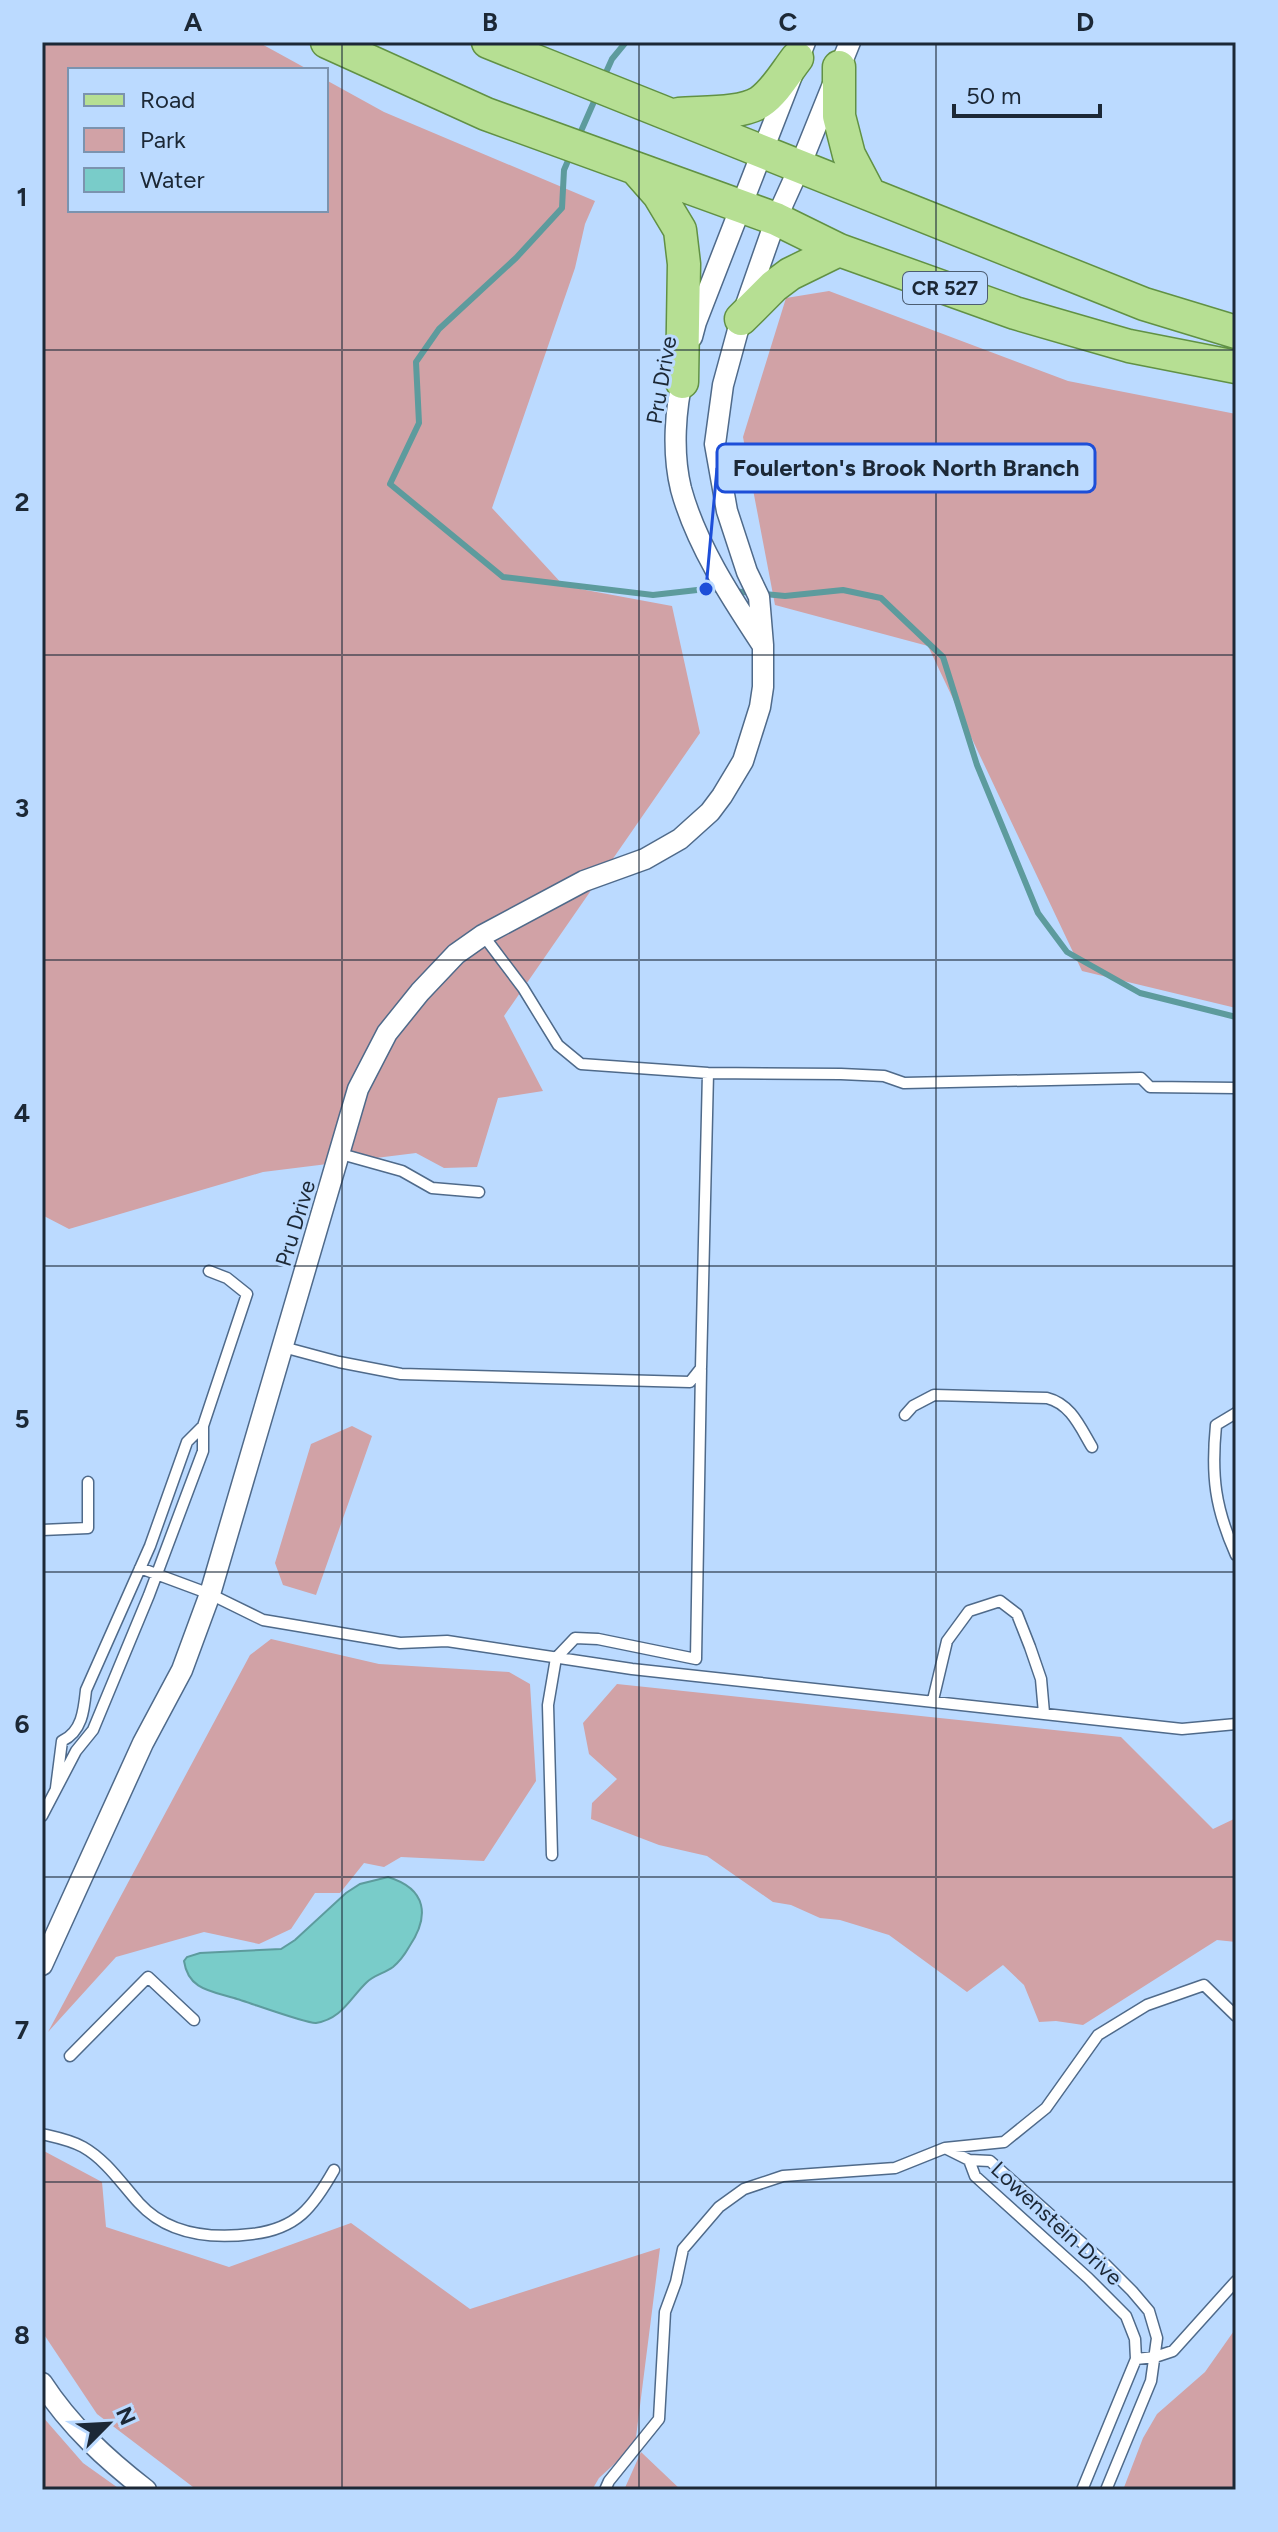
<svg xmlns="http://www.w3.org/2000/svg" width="1278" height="2532" viewBox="0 0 1278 2532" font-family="Figtree,sans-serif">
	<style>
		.green { fill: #d1a2a6 }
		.water { fill: #79ccc9; stroke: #5d9b9d; stroke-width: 2 }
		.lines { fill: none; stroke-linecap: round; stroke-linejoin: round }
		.stream { stroke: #5d9b9d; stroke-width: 6 }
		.service-casing { stroke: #4f6a8a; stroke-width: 13 }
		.minor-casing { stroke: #4f6a8a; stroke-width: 23 }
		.primary-casing { stroke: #619144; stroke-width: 35 }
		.service { stroke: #fff; stroke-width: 10 }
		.minor { stroke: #fff; stroke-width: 20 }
		.primary { stroke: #b6df93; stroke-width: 32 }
		.grid { fill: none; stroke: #1c2836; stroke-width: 2; stroke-opacity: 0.55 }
		.labels { text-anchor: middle; stroke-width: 6; stroke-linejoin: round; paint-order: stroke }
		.shield { fill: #bbdaff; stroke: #4c5d72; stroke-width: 2 }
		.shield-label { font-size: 20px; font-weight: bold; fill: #1c2836 }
		.street-label { font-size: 22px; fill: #1c2836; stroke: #bbdaff }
		.leader { fill: none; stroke: #1d4ed8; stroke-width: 3 }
		.callout-dot { fill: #1d4ed8; stroke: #bbdaff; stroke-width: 3 }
		.callout { fill: #bbdaff; stroke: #1d4ed8; stroke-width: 3 }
		.callout-label { font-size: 24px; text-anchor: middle; font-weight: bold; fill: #1c2836 }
		.neatline { fill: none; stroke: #1c2836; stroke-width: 3 }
		.grid-label { font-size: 26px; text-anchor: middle; font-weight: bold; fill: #1c2836 }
	</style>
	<rect width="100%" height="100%" fill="#bbdaff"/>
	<path class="green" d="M42 42H258L309 70H70V210H326V80L384 112 595 201 585 224 575 268 492 508 564 586 672 606 700 733 504 1016 543 1091 498 1098 477 1167 444 1168 416 1153 263 1172 69 1229 42 1215Z
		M829 291 1068 381 1236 414V1008L1082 971 928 646 775 605 743 437 786 298Z
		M352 1426 372 1436 316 1595 283 1585 275 1563 311 1444Z
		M271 1639 379 1664 509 1672 530 1684 536 1781 484 1861 401 1857 384 1867 364 1863 340 1893H315L291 1929 259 1944 204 1932 116 1957 48 2032 250 1655Z
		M617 1684 1121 1737 1213 1829 1236 1818V1942L1217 1940 1083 2025 1056 2021 1039 2022 1024 1985 1003 1965 967 1992 889 1935 840 1920 820 1918 791 1905 773 1902 707 1856 659 1845 591 1819 592 1803 617 1779 589 1754 583 1723Z
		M42 2150 102 2182 106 2227 229 2267 351 2223 470 2309 660 2248 635 2445 599 2478 592 2490H204L193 2487 97 2414 43 2333Z
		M1236 2328V2490H1123L1143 2438 1157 2414 1205 2372Z
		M42 2416 83 2463 121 2490H42Z
		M641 2452 681 2490H624Z"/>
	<path class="water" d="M388 1877C427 1889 430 1916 409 1947 405 1954 399 1962 393 1967 385 1973 374 1975 367 1982 350 1998 342 2019 316 2023 307 2024 248 2002 234 1998 210 1991 188 1989 184 1961L187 1957 200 1953 281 1949 295 1940 346 1893 360 1884Z"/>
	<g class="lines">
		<path class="stream" d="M603 79 612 59 626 42
			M578 138 596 97
			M570 156 564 170 562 208 516 258 439 329 416 362 419 423 390 484 503 577 653 595 706 589 721 590
			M732 591 785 596 843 590 881 598 943 657 977 765 1038 913 1067 952 1140 993 1236 1017"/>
		<g class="service-casing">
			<path id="service" d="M483 935 523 988 558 1045 581 1064 708 1073 841 1074 884 1076 904 1083 1141 1078 1150 1087 1236 1088
				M341 1154 402 1171 432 1188 479 1192
				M283 1347 339 1362 401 1374 690 1382 701 1368 708 1073
				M1236 1413 1216 1425C1211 1476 1215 1508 1236 1555
				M905 1415 913 1406 934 1395 1047 1398C1071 1404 1080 1427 1092 1447
				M203 1426 247 1294 227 1278 209 1271
				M42 1530 88 1528V1482
				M140 1568 210 1594 263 1620 400 1643 447 1641 632 1669 1182 1729 1236 1724
				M933 1700 947 1641 969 1611 1000 1601 1017 1614 1030 1647 1041 1679 1044 1713
				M42 1816 76 1751 93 1730 149 1595 203 1451V1426L187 1442 150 1546 86 1690C84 1710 82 1732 62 1741L56 1788
				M552 1855 548 1705 556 1658 575 1638 598 1639 696 1659 701 1370
				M70 2056 148 1977 194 2020
				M42 2134C55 2137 71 2140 83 2147 106 2160 121 2183 139 2203 168 2235 212 2239 252 2234 297 2229 313 2207 334 2170
				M947 2149 969 2160 990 2161 1098 2257 1132 2291 1149 2311 1157 2338 1151 2381 1106 2490
				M969 2160 975 2176 1088 2278 1126 2316 1135 2339 1136 2359 1082 2490
				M1136 2359 1155 2357 1173 2351 1236 2281
				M605 2490 609 2481 659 2419 665 2312 676 2282 683 2249 719 2207 744 2189 783 2176 895 2168 945 2148 1004 2142 1046 2108 1098 2035 1147 2005 1204 1985 1236 2016"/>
		</g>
		<g class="minor-casing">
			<path id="minor" d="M692 337 696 322 805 42
				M684 372C675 409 672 452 681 489 696 544 730 596 761 643
				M42 1965 143 1743 182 1670 210 1594 358 1089 387 1033 420 992 456 954 483 935 584 881 645 859 680 839 710 812 722 796 743 761 760 707 763 687V645L759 597 747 572 727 511 715 444 723 385 741 319 776 219 800 166 850 42
				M42 2383C70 2426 106 2459 146 2490"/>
		</g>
		<g class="primary-casing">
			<path id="primary" d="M327 42 486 114 776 219 839 250 1015 313 1129 346 1236 367
				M488 42 1144 304 1236 332
				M839 67V116L849 155 869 193
				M679 114C701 112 742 114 760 102 775 92 786 72 797 58
				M637 170 659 195 680 230 684 264 682 382
				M741 319 774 286 790 274 839 250"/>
		</g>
		<use href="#service" class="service"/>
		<use href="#minor" class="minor"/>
		<use href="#primary" class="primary"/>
	</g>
	<path class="grid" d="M342 42V2490M639 42V2490M936 42V2490M42 350H1236M42 655H1236M42 960H1236M42 1266H1236M42 1572H1236M42 1877H1236M42 2182H1236"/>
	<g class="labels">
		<rect class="shield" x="903" y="272" width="84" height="32" rx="6"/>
		<g class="shield-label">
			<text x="945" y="295">CR 527</text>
		</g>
		<g class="street-label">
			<text transform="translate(661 380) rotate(-80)" y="8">Pru Drive</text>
			<text transform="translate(295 1223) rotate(-73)" y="8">Pru Drive</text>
			<text transform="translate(1057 2223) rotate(43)" y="8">Lowenstein Drive</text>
		</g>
	</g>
	<path class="leader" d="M706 589L717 468"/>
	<circle class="callout-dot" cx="706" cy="589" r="8"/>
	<rect class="callout" x="717" y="444" width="378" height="48" rx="8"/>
	<g class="callout-label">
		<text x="906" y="476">Foulerton's Brook North Branch</text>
	</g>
	<rect width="1278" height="2532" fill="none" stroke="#bbdaff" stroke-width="88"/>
	<rect x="68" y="68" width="260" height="144" fill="#bbdaff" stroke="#7b93af" stroke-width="2"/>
	<rect x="84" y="94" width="40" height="12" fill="#b6df93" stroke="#7b93af" stroke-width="2"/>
	<text x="140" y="108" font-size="24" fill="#1c2836">Road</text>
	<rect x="84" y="128" width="40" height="24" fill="#d1a2a6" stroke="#7b93af" stroke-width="2"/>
	<text x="140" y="148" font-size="24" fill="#1c2836">Park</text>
	<rect x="84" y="168" width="40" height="24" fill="#79ccc9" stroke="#7b93af" stroke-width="2"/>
	<text x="140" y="188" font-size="24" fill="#1c2836">Water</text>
	<g transform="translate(108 2424) rotate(66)" stroke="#bbdaff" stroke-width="6" paint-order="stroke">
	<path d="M0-6L14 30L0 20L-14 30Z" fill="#1c2836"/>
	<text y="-12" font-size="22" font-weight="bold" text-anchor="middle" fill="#1c2836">N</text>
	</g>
	<path d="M954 104v12h146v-12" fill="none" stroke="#1c2836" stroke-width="4"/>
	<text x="966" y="104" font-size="24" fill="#1c2836" stroke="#bbdaff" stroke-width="6" paint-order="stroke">50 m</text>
	<rect x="44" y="44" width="1190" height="2444" class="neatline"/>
	<g class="grid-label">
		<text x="193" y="31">A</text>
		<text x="490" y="31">B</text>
		<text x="788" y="31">C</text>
		<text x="1085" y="31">D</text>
		<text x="22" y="206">1</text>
		<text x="22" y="511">2</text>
		<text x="22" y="817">3</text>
		<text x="22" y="1122">4</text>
		<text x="22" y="1428">5</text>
		<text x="22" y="1733">6</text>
		<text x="22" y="2039">7</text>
		<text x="22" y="2344">8</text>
	</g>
</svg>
